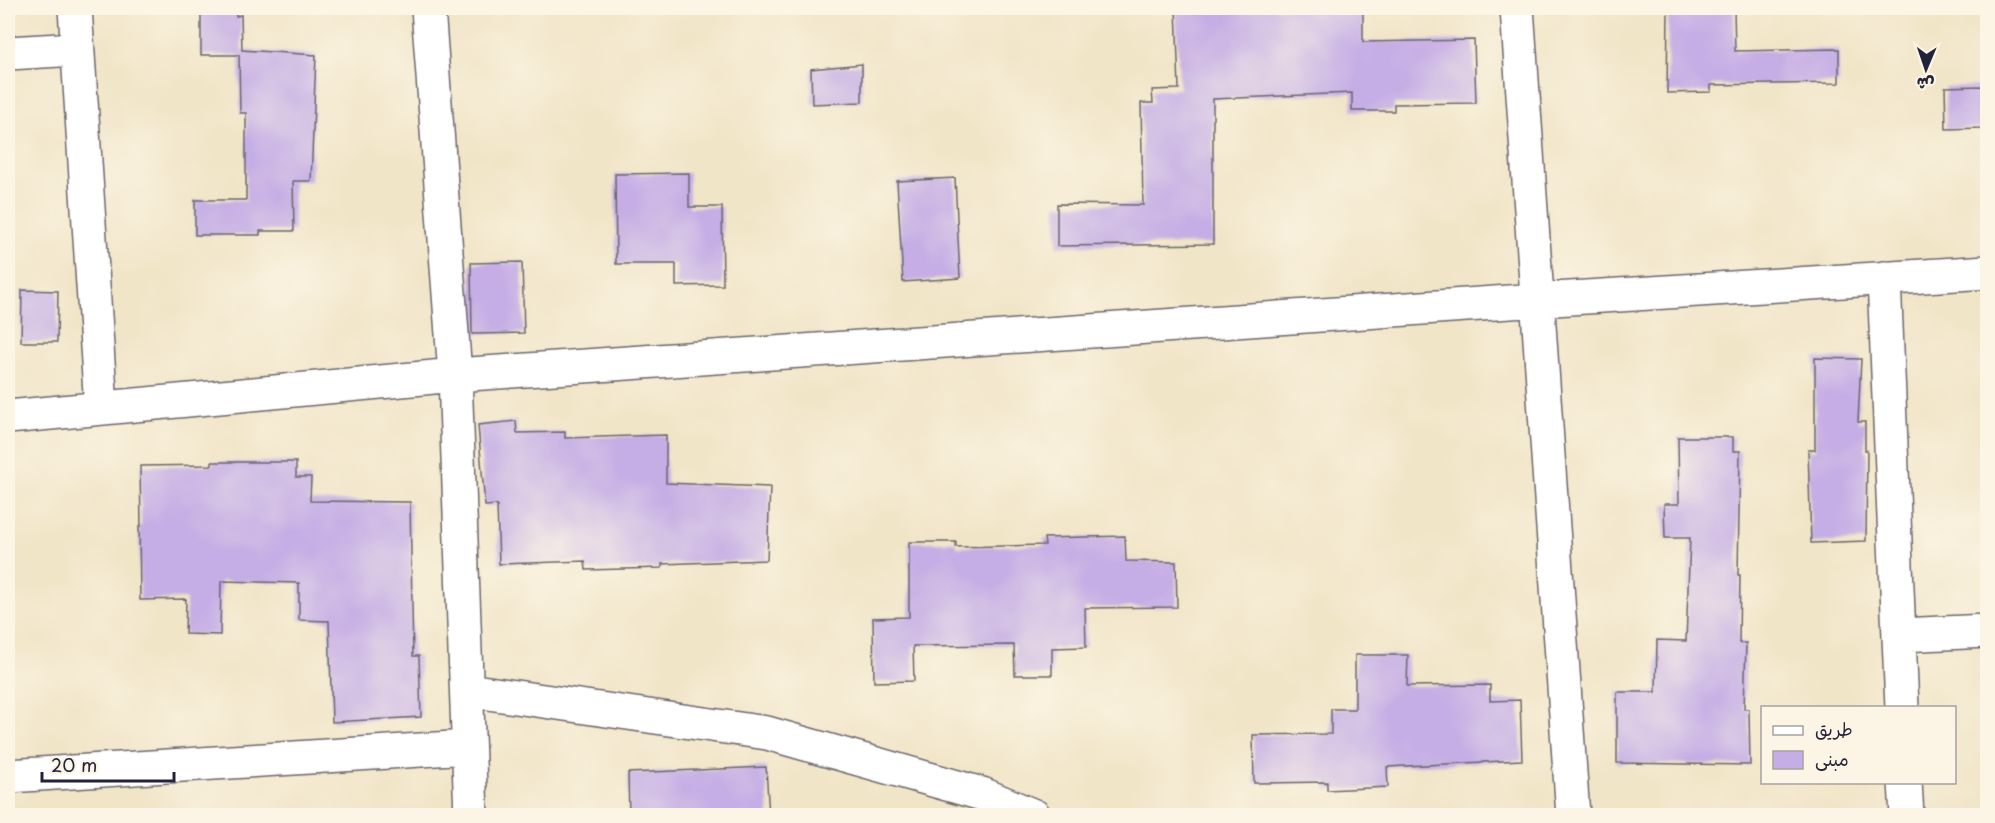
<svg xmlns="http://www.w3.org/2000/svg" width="1995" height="823" viewBox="0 0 1995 823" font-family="'Playpen Sans','Playpen Sans Arabic',sans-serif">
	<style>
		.building { fill: #c5ade5 }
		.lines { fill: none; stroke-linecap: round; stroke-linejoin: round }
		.minor-casing { stroke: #6a666c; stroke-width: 36 }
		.minor { stroke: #fff; stroke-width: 33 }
	</style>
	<rect width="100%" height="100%" fill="#fcf5e5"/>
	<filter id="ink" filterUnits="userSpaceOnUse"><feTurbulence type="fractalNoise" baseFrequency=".0167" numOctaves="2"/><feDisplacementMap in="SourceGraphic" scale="12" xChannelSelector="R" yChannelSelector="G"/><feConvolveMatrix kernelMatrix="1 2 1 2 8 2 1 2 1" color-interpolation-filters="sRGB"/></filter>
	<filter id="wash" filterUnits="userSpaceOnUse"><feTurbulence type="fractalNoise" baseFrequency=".008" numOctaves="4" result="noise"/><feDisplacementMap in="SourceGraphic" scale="24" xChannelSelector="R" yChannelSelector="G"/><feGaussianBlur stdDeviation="1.35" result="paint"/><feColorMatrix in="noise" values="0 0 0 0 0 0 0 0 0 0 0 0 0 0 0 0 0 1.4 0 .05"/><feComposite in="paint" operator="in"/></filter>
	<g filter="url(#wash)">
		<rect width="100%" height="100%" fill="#f1e5c8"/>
		<g id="blocks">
			<path class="building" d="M201 8H236V16L241 15 242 50 316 55 311 181H293L294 231H260V235H195V200H246V113H240L239 55H201Z
				M1176 8H1363V42L1474 40 1476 103 1394 104V111H1352V93L1213 99V244L1057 246V204L1143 205 1141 103H1153L1152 90 1179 89Z
				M1734 9 1735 51 1839 49V83L1711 85V92L1667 93 1668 10Z
				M862 64V102L812 104 811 69Z
				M1983 86V128L1946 129 1945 87Z
				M689 173V207H722L723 285 676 286V264H616L615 174Z
				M955 178 960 278 903 282 897 181Z
				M522 262 524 333 472 334 471 263Z
				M22 290 58 291 57 342H21Z
				M1815 358 1861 359 1858 422H1865V450H1867L1866 541 1811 543 1808 450H1815Z
				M516 421 517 433 565 432V438L666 435V483L770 487 767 560 662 564V568L586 570 585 561 499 564 497 505 485 506 478 425Z
				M1678 437H1733V451H1740L1738 575H1740L1739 643H1746L1744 709H1749L1750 765 1617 763V692H1656L1657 640 1686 641 1690 538H1665L1664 504H1679Z
				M212 462H296V477H311L310 501 410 502 413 656H419L421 717 332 722 329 621 299 620V583L221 581 220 635 185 634 186 599 140 600 139 526H141L140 466 212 465Z
				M1125 536 1126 561 1176 562 1177 607 1085 608 1086 647 1052 648V675H1015L1014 645 913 646 914 681 874 682 873 618 909 617V542H956V547L1045 545 1044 538Z
				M1355 655H1408L1407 686 1490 685V701L1520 700 1522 760 1387 767 1388 787 1327 790V782L1254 783 1253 735 1331 734V709H1355Z
				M766 767 769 816H629L628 773Z"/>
		</g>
	</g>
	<g filter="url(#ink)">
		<use href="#blocks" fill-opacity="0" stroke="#6a666c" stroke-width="1.5"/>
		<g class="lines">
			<g class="minor-casing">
				<path id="minor" d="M75 8 101 408
					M428 8 455 375 471 816
					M1517 8 1573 816
					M8 53 77 49
					M1884 278 1902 708
					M8 417 455 375 1538 300 1988 272
					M1899 635 1988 631
					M467 690 767 733 982 794 1034 816
					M8 776 468 747
					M1905 782 1907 816"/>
			</g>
			<use href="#minor" class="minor"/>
		</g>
	</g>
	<rect width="1995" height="823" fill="none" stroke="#fcf5e5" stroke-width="30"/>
	<rect x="1761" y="706" width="195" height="78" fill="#fcf5e5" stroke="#a5a1a1" stroke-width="1.5"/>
	<rect x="1773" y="726" width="30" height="9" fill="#ffffff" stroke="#a5a1a1" stroke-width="1.5"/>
	<text x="1815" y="736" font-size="18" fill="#22223b">طريق</text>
	<rect x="1773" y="751" width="30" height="18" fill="#c5ade5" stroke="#a5a1a1" stroke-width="1.5"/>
	<text x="1815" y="766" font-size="18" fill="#22223b">مبنى</text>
	<g transform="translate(1926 69) rotate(182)" stroke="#fcf5e5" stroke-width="4.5" paint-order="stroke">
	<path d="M0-4.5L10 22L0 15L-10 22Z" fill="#22223b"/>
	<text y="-9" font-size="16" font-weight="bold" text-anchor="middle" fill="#22223b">ش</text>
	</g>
	<path d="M42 772v9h132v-9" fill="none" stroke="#22223b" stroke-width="3"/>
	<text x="51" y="772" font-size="18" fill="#22223b" stroke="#fcf5e5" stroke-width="4.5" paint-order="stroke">20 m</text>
</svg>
